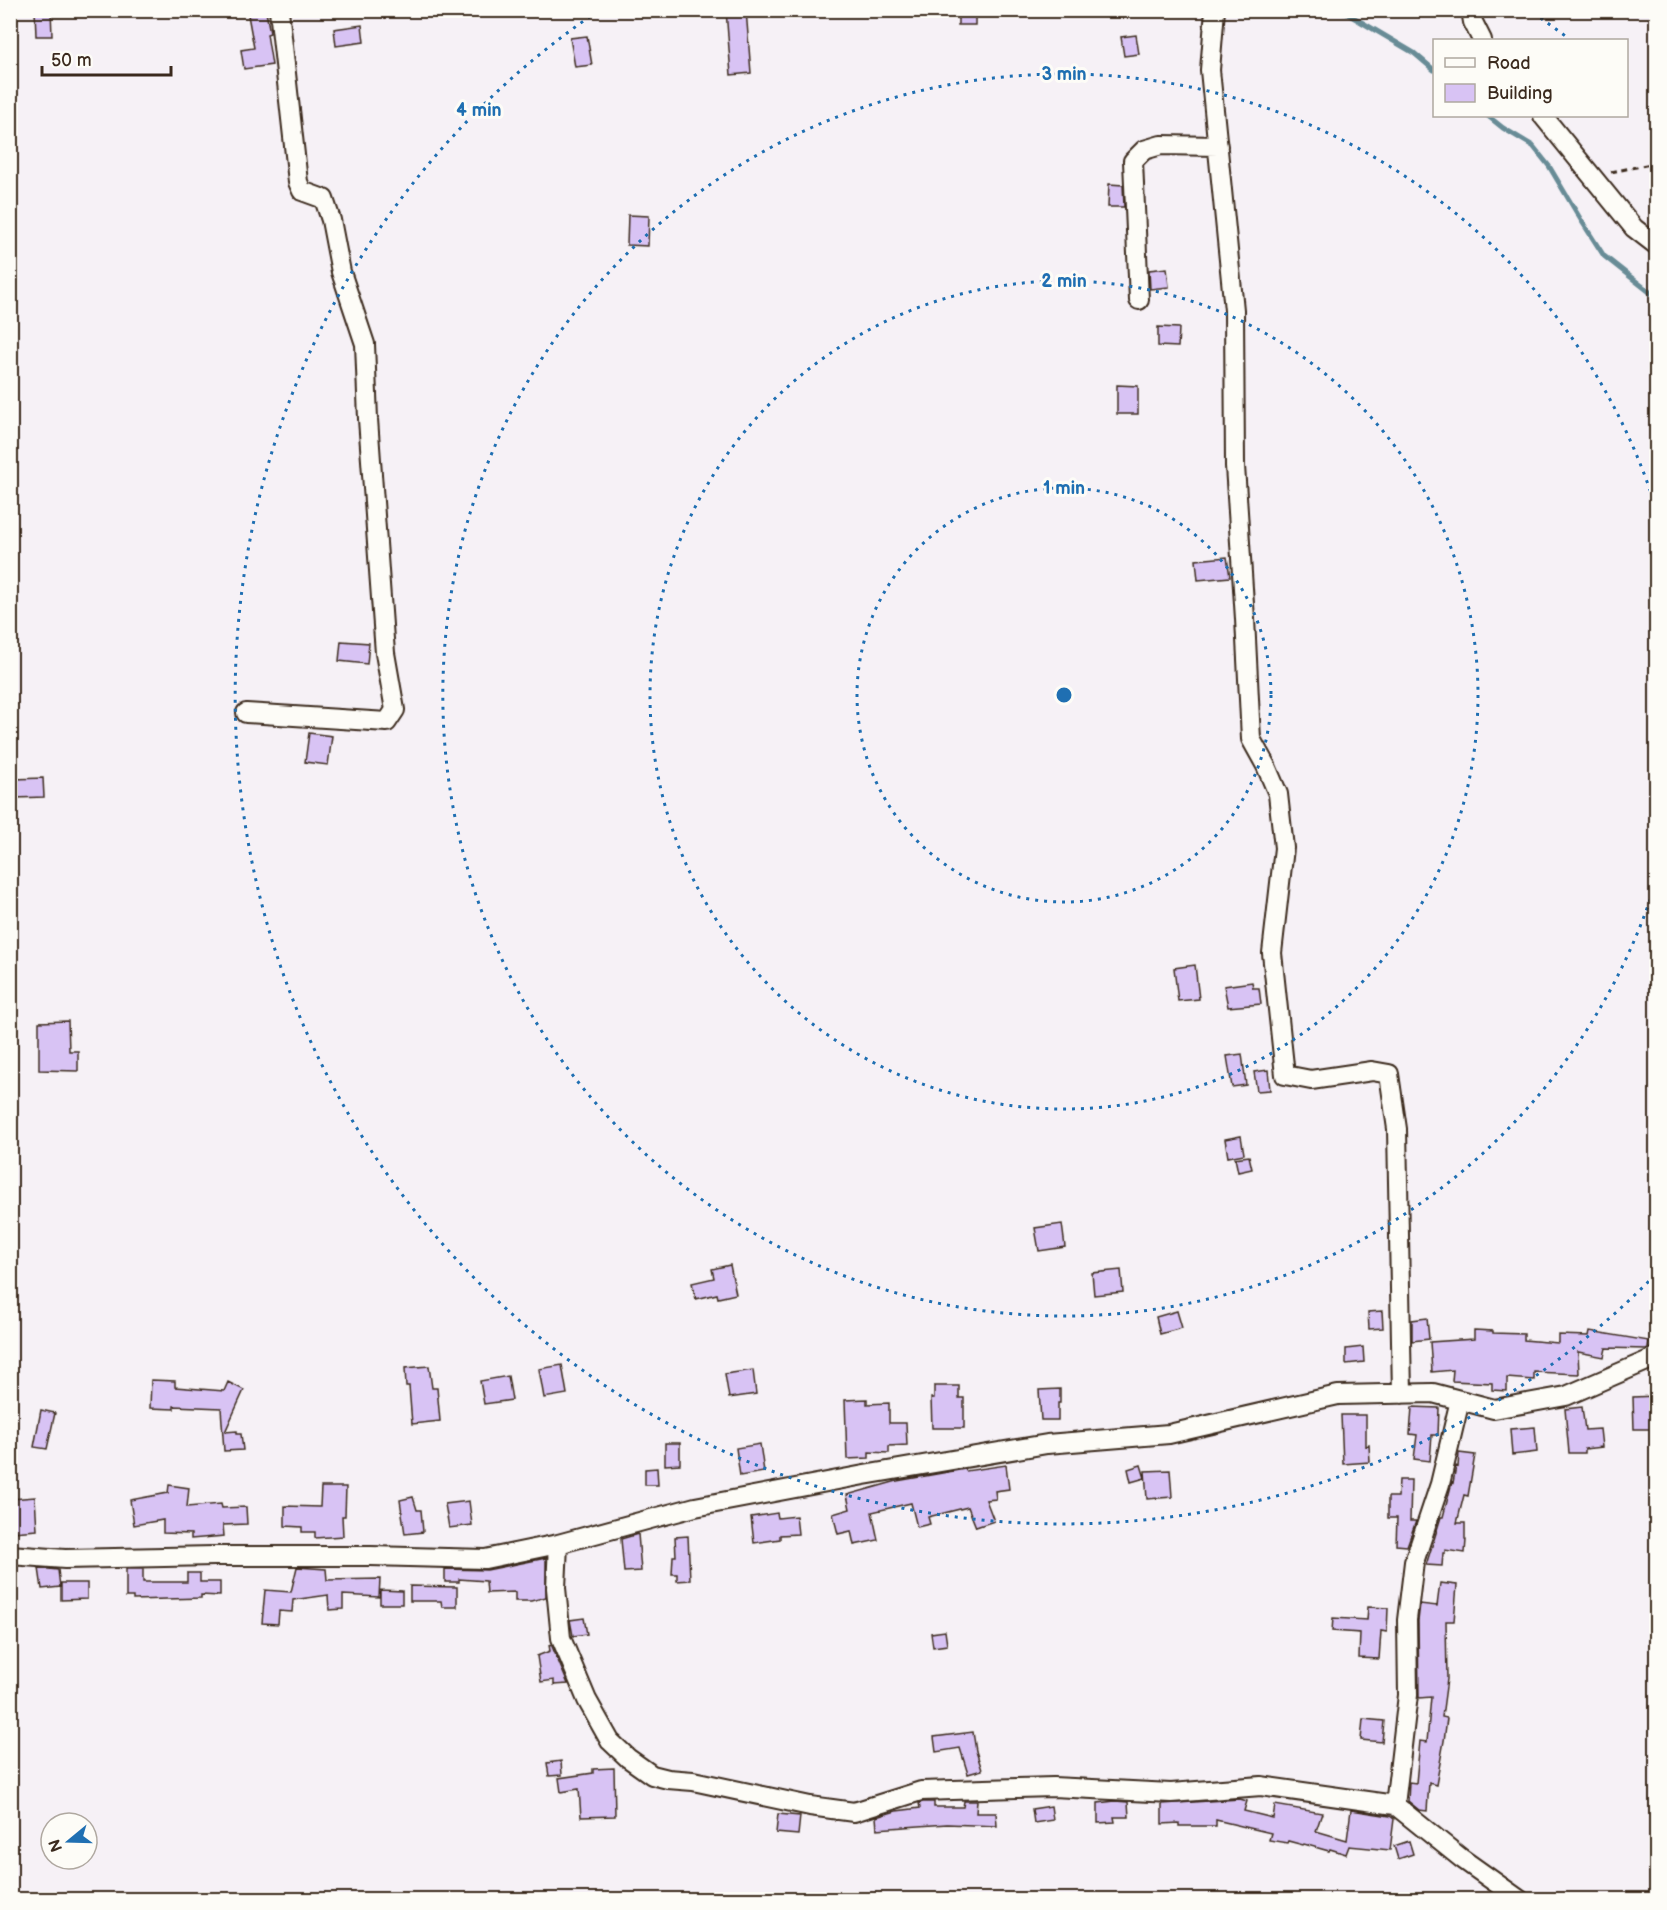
<svg xmlns="http://www.w3.org/2000/svg" width="1667" height="1910" viewBox="0 0 1667 1910" font-family="'Balsamiq Sans',sans-serif">
	<style>
		.lines { fill: none; stroke-linecap: round; stroke-linejoin: round }
		.stream { stroke: #678c96; stroke-width: 5 }
		.building { fill: #d8c3f4; stroke: #3b2a1e; stroke-width: 1.5 }
		.minor-casing { stroke: #3b2a1e; stroke-width: 22 }
		.path { stroke: #3b2a1e; stroke-width: 3; stroke-dasharray: 6 4.5; stroke-linecap: butt }
		.minor { stroke: #fdfcf7; stroke-width: 18 }
		.ring { fill: none; stroke: #1f6fb2; stroke-width: 3; stroke-dasharray: 3 6 }
		.centre { fill: #1f6fb2; stroke: #fdfcf7; stroke-width: 3 }
		.ring-label { font-size: 18px; text-anchor: middle; font-weight: bold; fill: #1f6fb2; stroke: #fdfcf7; stroke-width: 6; stroke-linejoin: round; paint-order: stroke }
	</style>
	<rect width="100%" height="100%" fill="#f6f1f6"/>
	<filter id="ink" filterUnits="userSpaceOnUse"><feTurbulence type="fractalNoise" baseFrequency=".0167" numOctaves="2"/><feDisplacementMap in="SourceGraphic" scale="12" xChannelSelector="R" yChannelSelector="G"/><feConvolveMatrix kernelMatrix="1 2 1 2 8 2 1 2 1" color-interpolation-filters="sRGB"/></filter>
	<g filter="url(#ink)">
		<g class="lines">
			<path class="stream" d="M1341 10 1414 53 1434 70
				M1488 116 1503 128 1533 146 1549 166 1581 220 1604 256 1656 297"/>
		</g>
		<path class="building" d="M35 10H51L52 36H36Z
			M726 10H746L751 73 731 75Z
			M958 10H975V25H958Z
			M266 12 270 33 267 34 272 65 244 69 241 50 254 48 248 15Z
			M362 25 364 42 336 46 334 29Z
			M1136 35 1139 54 1124 56 1121 37Z
			M587 36 592 65 575 67 570 38Z
			M1109 184 1123 185 1124 207H1108Z
			M628 215 649 216 648 246 627 245Z
			M1167 268 1169 287 1150 289 1149 270Z
			M1158 327 1179 328 1178 347 1158 346Z
			M1117 385 1138 386V414H1117Z
			M1227 557 1230 577 1198 580 1196 560Z
			M341 641 369 643 367 664 339 661Z
			M309 733 332 736 328 765 305 762Z
			M43 778 44 797 15 798 14 779Z
			M1195 965 1199 999 1178 1001 1174 968Z
			M1252 982 1253 988H1259L1261 1004 1228 1007 1224 986Z
			M68 1021 69 1051H78V1071L39 1070V1022Z
			M1242 1054 1246 1085 1232 1087 1227 1056Z
			M1268 1070 1270 1090 1257 1091 1254 1072Z
			M1241 1136 1244 1154 1228 1157 1225 1139Z
			M1249 1156 1252 1169 1238 1172 1235 1158Z
			M1062 1224 1065 1247 1039 1251 1035 1228Z
			M730 1265 736 1294 718 1298 717 1294 696 1299 692 1283 714 1278 712 1269Z
			M1121 1270 1123 1292 1094 1295 1092 1273Z
			M1177 1311 1182 1328 1160 1334 1156 1317Z
			M1382 1311 1383 1328 1369 1329 1368 1312Z
			M1427 1318 1429 1339 1412 1341V1320Z
			M1474 1330 1493 1331V1333L1524 1334V1340L1558 1343V1335L1589 1336 1590 1331 1649 1341 1648 1348 1646 1349 1606 1348 1604 1357 1578 1352 1579 1374 1534 1372V1380L1507 1378V1391L1492 1390V1383L1452 1381 1453 1370 1432 1372 1430 1342 1474 1339Z
			M1363 1347 1364 1362 1346 1364V1349Z
			M562 1365 567 1394 544 1398 539 1369Z
			M429 1366 432 1388H437L440 1421 412 1424 409 1386H406L405 1368Z
			M753 1370 756 1394 729 1398 725 1374Z
			M508 1376 512 1400 484 1404 480 1381Z
			M151 1380 175 1381V1387L224 1391 228 1382 244 1390 225 1432 237 1431V1434H241L243 1450 224 1451 221 1408 174 1406V1409L150 1408Z
			M934 1386H959V1398H964V1428H932L931 1398H934Z
			M1060 1389V1403H1058V1420H1041L1039 1390Z
			M1656 1396V1429H1634L1633 1397Z
			M867 1399V1404L889 1403V1423H906L907 1445 889 1446V1453L869 1452V1458L847 1459 845 1400Z
			M1412 1407 1439 1408 1438 1435H1432L1430 1461 1414 1459 1417 1435 1410 1434Z
			M1582 1407 1585 1430 1600 1429 1602 1447 1585 1449V1453H1569L1565 1409Z
			M41 1410 55 1413 47 1449 34 1447Z
			M1341 1415H1366V1446L1369 1445 1370 1462 1343 1464Z
			M1535 1427 1537 1452 1512 1455 1510 1429Z
			M665 1443H680V1464L665 1465Z
			M760 1444 764 1472 740 1476 736 1448Z
			M1459 1453 1475 1455 1468 1496 1464 1495 1457 1523H1465V1539L1466 1540 1465 1553 1445 1550V1553H1443L1442 1566 1426 1565 1441 1517H1443L1452 1482 1453 1483 1456 1466 1458 1467Z
			M1006 1465 1009 1489 995 1491 996 1499 986 1500 994 1521 976 1527 968 1507 928 1517 930 1524 917 1527 911 1503 872 1512 878 1540 854 1545 851 1531 838 1534 833 1514 850 1509 847 1495 897 1481 965 1469 966 1471Z
			M1141 1465 1145 1478 1131 1482 1128 1469Z
			M657 1468 658 1485H645V1469Z
			M1170 1470 1172 1497 1147 1499 1145 1471Z
			M1399 1480H1411L1410 1521H1416L1407 1546 1396 1545 1397 1518H1388V1497H1398Z
			M169 1485 189 1488 187 1507 221 1504 222 1508 246 1507 247 1524 223 1525 224 1536 191 1539V1534L163 1533V1520L134 1525 130 1500 168 1493Z
			M321 1487H346L345 1516H342L343 1536 315 1538V1532H302V1527L285 1526V1506L320 1507Z
			M35 1497 37 1530 13 1532 11 1499Z
			M413 1497 417 1510H421L423 1532 405 1534 400 1500Z
			M469 1501 472 1525 449 1528 445 1504Z
			M777 1513 778 1518 796 1516 798 1534 780 1535V1539L754 1543 751 1517Z
			M638 1534 641 1571 624 1572 621 1539Z
			M688 1536 690 1580 677 1581V1574H672L673 1556H676L675 1537Z
			M546 1558V1597L531 1601H515V1592L487 1593 486 1581 459 1579V1582H445V1569L487 1570Z
			M297 1567 326 1569 327 1580 380 1579 379 1597 343 1595V1609L329 1610 328 1595 293 1600 292 1612 279 1611 278 1624 262 1623 265 1590 291 1592Z
			M39 1568 58 1570 60 1587 42 1589Z
			M126 1569H143V1582H187V1573H200V1582H220V1596L201 1595V1598L133 1600V1597H126Z
			M61 1583H87V1599L61 1600Z
			M1440 1583 1457 1585 1454 1621H1446L1447 1679 1442 1717 1447 1718 1444 1741 1436 1785 1429 1783 1427 1811 1419 1810 1408 1801 1409 1782 1416 1783 1420 1741 1427 1742 1431 1697 1419 1698 1418 1621 1420 1604 1437 1606Z
			M410 1586 457 1587V1607H442L441 1601H410Z
			M380 1590 402 1591V1604H380Z
			M1368 1607 1388 1608 1387 1632 1381 1631 1379 1659 1359 1658 1360 1633 1332 1631 1333 1618 1367 1620Z
			M584 1618 587 1634 573 1636 570 1620Z
			M945 1631 947 1645 933 1647 931 1633Z
			M551 1644 568 1684 554 1685V1680L541 1682 537 1656 550 1651 549 1645Z
			M1363 1719 1384 1721 1382 1742 1361 1740Z
			M973 1732 976 1751 982 1770 968 1774 960 1748 936 1752 934 1737Z
			M561 1761 562 1775 549 1776 547 1763Z
			M614 1768 615 1816 581 1817 579 1789 561 1792 559 1778 593 1773V1769Z
			M1240 1799 1247 1801 1244 1811 1273 1818 1275 1805 1322 1813 1316 1831 1347 1840 1351 1810 1390 1816 1394 1819 1390 1850 1349 1846 1346 1854 1330 1849 1329 1851 1304 1844 1303 1845 1288 1841 1287 1843 1269 1840 1271 1833 1216 1820V1826H1179V1823L1162 1824V1804Z
			M964 1801H977L976 1813H996L997 1826 947 1824 877 1829 876 1817 896 1811 920 1808 919 1803 923 1802H934V1807H963Z
			M1115 1801 1128 1802 1129 1817H1114L1115 1822 1098 1823V1803Z
			M1051 1806 1053 1820 1034 1823 1032 1809Z
			M778 1814 800 1816 798 1835 776 1833Z
			M1409 1841 1413 1854 1398 1859 1394 1846Z"/>
		<g class="lines">
			<g class="minor-casing">
				<path id="minor" d="M1215 10 1210 70 1234 310 1235 466 1245 619 1251 739 1266 766 1278 794 1284 848 1272 953 1285 1075 1311 1080 1372 1071 1389 1074 1397 1129 1402 1394
					M1471 10 1473 22 1482 40
					M1543 116 1634 228 1656 245
					M1139 300 1133 161 1144 150 1161 145 1218 146
					M246 713 387 722 395 710 385 653 368 419 365 344 341 272 331 220 324 199 302 191 298 182 279 10
					M558 1544 695 1507 864 1475 1047 1444 1169 1434 1338 1395 1433 1393 1494 1409 1566 1396 1656 1357
					M10 1555 65 1559 214 1556H371L485 1559 558 1544 556 1588 561 1638 587 1700 610 1741 628 1758 652 1775 668 1779 693 1781 810 1806 854 1812 921 1791 1053 1787 1171 1793 1261 1786 1395 1805 1408 1695 1407 1620 1414 1562 1440 1484 1460 1400
					M1395 1805 1461 1858 1520 1900"/>
			</g>
			<path class="path" d="M1611 172 1656 163"/>
			<use href="#minor" class="minor"/>
		</g>
	</g>
	<g class="ring">
		<circle cx="1064" cy="695" r="207"/>
		<circle cx="1064" cy="695" r="414"/>
		<path d="M1656 882A621 621 0 1 1 1656 508"/>
		<path d="M1655 1275A828 828 0 1 1 595 13M1533 13A828 828 0 0 1 1568 38"/>
	</g>
	<circle cx="1064" cy="695" r="9" class="centre"/>
	<g class="ring-label">
		<text x="1064" y="80">3 min</text>
		<text x="479" y="116">4 min</text>
		<text x="1064" y="287">2 min</text>
		<text x="1064" y="494">1 min</text>
	</g>
	<rect width="1667" height="1910" fill="none" stroke="#fdfcf7" stroke-width="36"/>
	<rect x="18" y="18" width="1631" height="1874" fill="none" stroke="#3b2a1e" stroke-width="2" filter="url(#ink)"/>
	<rect x="1433" y="39" width="195" height="78" fill="#fdfcf7" stroke="#afa8a0" stroke-width="1.5"/>
	<rect x="1445" y="58" width="30" height="9" fill="#fdfcf7" stroke="#afa8a0" stroke-width="1.5"/>
	<text x="1487" y="69" font-size="18" fill="#3b2a1e">Road</text>
	<rect x="1445" y="84" width="30" height="18" fill="#d8c3f4" stroke="#afa8a0" stroke-width="1.5"/>
	<text x="1487" y="99" font-size="18" fill="#3b2a1e">Building</text>
	<g transform="translate(69 1841) rotate(251)"><circle r="28" fill="#fdfcf7" stroke="#afa8a0" stroke-width="1.5"/>
	<path d="M0-4.5L10 22L0 15L-10 22Z" fill="#1f6fb2"/>
	<text y="-9" font-size="16" font-weight="bold" text-anchor="middle" fill="#3b2a1e">N</text>
	</g>
	<path d="M42 66v9h129v-9" fill="none" stroke="#3b2a1e" stroke-width="3"/>
	<text x="51" y="66" font-size="18" fill="#3b2a1e" stroke="#fdfcf7" stroke-width="4.5" paint-order="stroke">50 m</text>
</svg>
